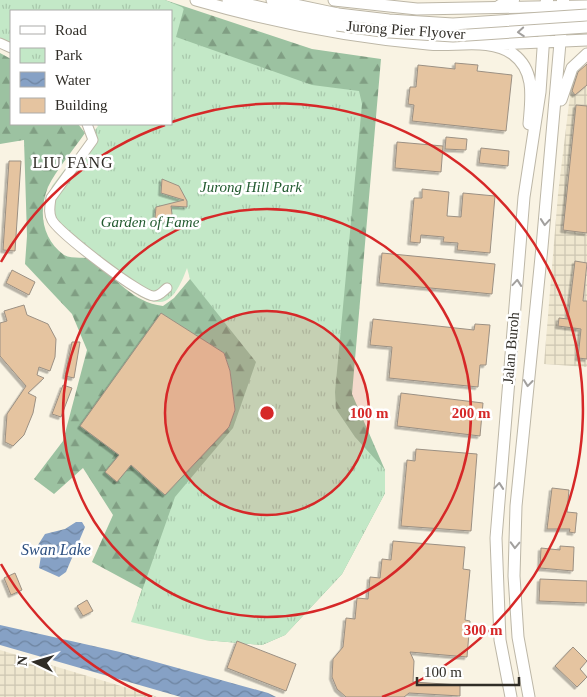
<svg xmlns="http://www.w3.org/2000/svg" width="587" height="697" viewBox="0 0 587 697" font-family="'Times New Roman',serif">
	<style>
		.industrial { fill: url(#industrial-grid) }
		.forest { fill: url(#forest-firs); fill-rule: evenodd }
		.park { fill: url(#park-tufts) }
		.water { fill: url(#water-waves) }
		.building { fill: #e5c4a0; stroke: #9b9083; filter: url(#shadow) }
		.lines { fill: none; stroke-linecap: round; stroke-linejoin: round }
		.minor-casing { stroke: #bdb7a7; stroke-width: 11 }
		.major-casing { stroke: #bdb7a7; stroke-width: 13 }
		.highway-casing { stroke: #bdb7a7; stroke-width: 14 }
		.minor { stroke: #fff; stroke-width: 9 }
		.major { stroke: #fff; stroke-width: 11 }
		.highway { stroke: #fff; stroke-width: 12 }
		.major-bridge-casing { stroke: #bdb7a7; stroke-width: 13; stroke-linecap: butt }
		.major-bridge { stroke: #fff; stroke-width: 11 }
		.oneway { stroke: #a2a09e }
		.ring { fill: none; stroke: #d62828; stroke-width: 2.5 }
		.labels { text-anchor: middle; stroke-width: 5; stroke-linejoin: round; paint-order: stroke }
		.street-label { font-size: 15px; fill: #302d27; stroke: #fff }
		.park-label { font-size: 15px; font-style: italic; fill: #225a2f; stroke: #fff }
		.neighbourhood-label { font-size: 16px; letter-spacing: 1px; fill: #302d27; stroke: #fff }
		.water-label { font-size: 16px; font-style: italic; fill: #2c4f80; stroke: #fff }
		.centre { fill: #d62828; stroke: #fff; stroke-width: 2.5 }
		.ring-label { font-size: 15px; text-anchor: middle; font-weight: bold; fill: #d62828; stroke: #fff; stroke-width: 5; stroke-linejoin: round; paint-order: stroke }
	</style>
	<defs>
		<pattern id="industrial-grid" width="8" height="8" patternUnits="userSpaceOnUse" patternTransform="scale(1.25)"><rect width="8" height="8" fill="#efe7cf"/><path d="M0 4h8M4 0v8" fill="none" stroke="#cdc6b2"/></pattern>
		<pattern id="forest-firs" width="22" height="20" patternUnits="userSpaceOnUse" patternTransform="scale(1.25)"><rect width="22" height="20" fill="#9cc2a1"/><path d="M5 1l3.5 6h-7zM16 11l3.5 6h-7z" fill="#809e83"/></pattern>
		<pattern id="park-tufts" width="24" height="20" patternUnits="userSpaceOnUse" patternTransform="scale(1.25)"><rect width="24" height="20" fill="#c3e8c7"/><path d="M3 7l-1-3M5 7V3M7 7l1-3M15 17l-1-3M17 17v-4M19 17l1-3" fill="none" stroke="#a8c7ab"/></pattern>
		<pattern id="water-waves" width="16" height="10" patternUnits="userSpaceOnUse" patternTransform="scale(1.25)"><rect width="16" height="10" fill="#86a1c5"/><path d="M0 5q4-4 8 0t8 0" fill="none" stroke="#6e84a0"/></pattern>
		<filter id="shadow"><feDropShadow dx="-2.5" dy="2.5" stdDeviation="0" flood-color="#0004"/></filter>
	</defs>
	<rect width="100%" height="100%" fill="#f9f3e3"/>
	<path class="industrial" d="M587 70V367L544 364 558 194 570 95 580 75Z
		M0 650 158 697H0Z"/>
	<path class="forest" d="M0 0H165L312 49 381 59 352 394 385 470V493L342 574 285 635 262 645 205 640 217 540 137 604 142 589 92 562 113 515 83 468 54 494 34 479 63 441 87 350 72 314 25 264 27 236 24 140 0 144V53L11 59V124H78L85 133C74 149 56 170 48 187 38 212 42 239 64 255 73 260 86 255 94 261 117 279 132 302 163 306L174 298 190 279 184 212 171 124V11H11ZM161 314 224 353 230 371 235 410 229 427 165 495 119 455Z"/>
	<path class="park" d="M0 0H165L184 8 176 37 312 85 359 91 362 104 335 392 336 409 355 437 385 470V493L342 574 285 635 262 645 205 640 131 622 175 497 233 428 256 362 190 279 187 268C183 279 174 302 160 302 137 304 109 268 91 255 83 249 68 244 62 236 56 227 52 215 46 205L52 186 98 126 96 124H171V11H11V45L0 40Z"/>
	<path class="water" d="M76 522H82L85 527 66 572 59 577 39 568 41 556 36 548 45 534 65 529Z
		M0 625 120 652 268 693 276 697H181L0 645Z"/>
	<path class="building" d="M455 63 478 65 477 71 512 75 506 131 412 121 414 105 408 104 410 87H416L418 65 455 69Z
		M587 64V85L575 95 572 91 578 72Z
		M576 105 587 106V233L563 230Z
		M446 137 467 139 466 150 445 149Z
		M397 142 443 146 441 172 395 168Z
		M481 148 509 151 508 166 479 163Z
		M9 161H21L15 251 3 250Z
		M162 179 179 186 187 201V207L171 206 172 214 170 219 163 222 155 218 156 207 184 200 161 193Z
		M422 189 449 192 447 216 461 217 463 193 495 196 490 253 457 250 458 243 443 242 444 237 421 235 420 243 410 242 414 198H422Z
		M382 253 495 264 492 294 379 283Z
		M575 261 587 263 583 301H587V359L578 358 581 329 558 326 559 318 568 319Z
		M12 270 35 282 29 295 6 283Z
		M24 305 27 315 48 324 56 339 55 357 50 371 39 367 37 375 44 378 28 393 36 397 33 413 24 435 13 446 5 442 7 414 26 386 0 356V323L7 321 4 311Z
		M161 313 224 353 230 371 235 410 229 427 165 495 131 465 117 482 105 472 119 455 80 426Z
		M373 319 474 330 475 324 490 325 486 365H480L478 387 389 378 392 347 370 345Z
		M72 342H80L74 378 65 376Z
		M63 385 72 388 61 417 52 414Z
		M401 393 483 403 480 436 397 426Z
		M416 449 477 454 471 531 401 526 407 460 415 461Z
		M552 488 569 490 567 512 577 513 575 533 569 532 570 529H547Z
		M393 541 465 547 463 569 470 570 465 620 470 621 467 657 410 652 414 661 413 682 460 685V696L409 693 404 697H346L337 689 332 677 333 659 343 647 346 618 355 619 357 598 368 599 370 577 380 578 382 559 391 560Z
		M560 546 574 547 573 571 540 568 541 548 560 550Z
		M15 573 22 590 11 595 4 578Z
		M540 579 587 581V603L539 601Z
		M87 600 93 611 83 616 77 606Z
		M237 641 296 664 286 691 227 668Z
		M573 647 587 661 580 669 587 677 577 687 555 666Z"/>
	<g class="lines">
		<g class="minor-casing">
			<path id="minor" d="M0 43 11 48
				M87 124 93 140 51 198C50 206 48 213 52 220 59 233 142 297 154 296 160 296 163 291 167 288"/>
		</g>
		<g class="major-casing">
			<path id="major" d="M196 0C272 22 349 37 428 44 454 47 491 37 513 54 536 71 531 99 529 124
				M228 0 337 25
				M272 0 338 14
				M334 0 417 9 587 6
				M496 44 587 40
				M561 100 572 68 587 54
				M511 697 500 640 496 538 524 197 540 92 545 20
				M529 697 518 637 514 576 516 506 542 247 562 20"/>
		</g>
		<g class="highway-casing">
			<path id="highway" d="M500 6 513 0
				M546 6 547 0
				M563 6V0"/>
		</g>
		<use href="#minor" class="minor"/>
		<use href="#major" class="major"/>
		<use href="#highway" class="highway"/>
		<g class="major-bridge-casing">
			<path id="major-bridge" d="M338 14 389 20 453 24 587 15
				M337 25 389 32 453 36 587 27"/>
		</g>
		<use href="#major-bridge" class="major-bridge"/>
	</g>
	<defs><path id="oneway-chevron" d="M-2-3.5L2.5 0L-2 3.5" fill="none" stroke-width="1.6" stroke-linecap="round" stroke-linejoin="round" transform="scale(1.25)"/></defs>
	<g class="oneway">
		<use href="#oneway-chevron" transform="translate(521 32) rotate(176)"/>
		<use href="#oneway-chevron" transform="translate(545 222) rotate(95)"/>
		<use href="#oneway-chevron" transform="translate(517 283) rotate(-85)"/>
		<use href="#oneway-chevron" transform="translate(528 383) rotate(96)"/>
		<use href="#oneway-chevron" transform="translate(499 486) rotate(-85)"/>
		<use href="#oneway-chevron" transform="translate(515 545) rotate(92)"/>
	</g>
	<circle cx="267" cy="413" r="102" fill="#d62828" fill-opacity=".12"/>
	<g class="ring">
		<circle cx="267" cy="413" r="102"/>
		<circle cx="267" cy="413" r="204"/>
		<path d="M152 697A306 306 0 0 1 1 564M1 262A306 306 0 0 1 165 125M172 122A306 306 0 0 1 382 697"/>
	</g>
	<g class="labels">
		<g class="street-label">
			<text transform="translate(406 30) rotate(4)" y="5">Jurong Pier Flyover</text>
			<text transform="translate(511 348) rotate(-85)" y="5">Jalan Buroh</text>
		</g>
		<g class="park-label">
			<text x="251" y="192">Jurong Hill Park</text>
			<text x="150" y="227">Garden of Fame</text>
		</g>
		<g class="neighbourhood-label">
			<text x="73" y="168">LIU FANG</text>
		</g>
		<g class="water-label">
			<text x="56" y="555">Swan Lake</text>
		</g>
	</g>
	<circle cx="267" cy="413" r="8" class="centre"/>
	<g class="ring-label">
		<text x="369" y="418">100 m</text>
		<text x="471" y="418">200 m</text>
		<text x="483" y="635">300 m</text>
	</g>
	<rect x="10" y="10" width="162" height="115" fill="#ffffff" stroke="#acaba9"/>
	<rect x="20" y="26" width="25" height="8" fill="#ffffff" stroke="#acaba9"/>
	<text x="55" y="35" font-size="15" fill="#302d27">Road</text>
	<rect x="20" y="48" width="25" height="15" fill="url(#park-tufts)" stroke="#acaba9"/>
	<text x="55" y="60" font-size="15" fill="#302d27">Park</text>
	<rect x="20" y="72" width="25" height="15" fill="url(#water-waves)" stroke="#acaba9"/>
	<text x="55" y="85" font-size="15" fill="#302d27">Water</text>
	<rect x="20" y="98" width="25" height="15" fill="#e5c4a0" stroke="#acaba9"/>
	<text x="55" y="110" font-size="15" fill="#302d27">Building</text>
	<g transform="translate(35 662) rotate(275)" stroke="#ffffff" stroke-width="4" paint-order="stroke">
	<path d="M0-4L9 19L0 12L-9 19Z" fill="#302d27"/>
	<text y="-8" font-size="14" font-weight="bold" text-anchor="middle" fill="#302d27">N</text>
	</g>
	<path d="M417 677v8h102v-8" fill="none" stroke="#302d27" stroke-width="2.5"/>
	<text x="424" y="677" font-size="15" fill="#302d27" stroke="#ffffff" stroke-width="4" paint-order="stroke">100 m</text>
</svg>
